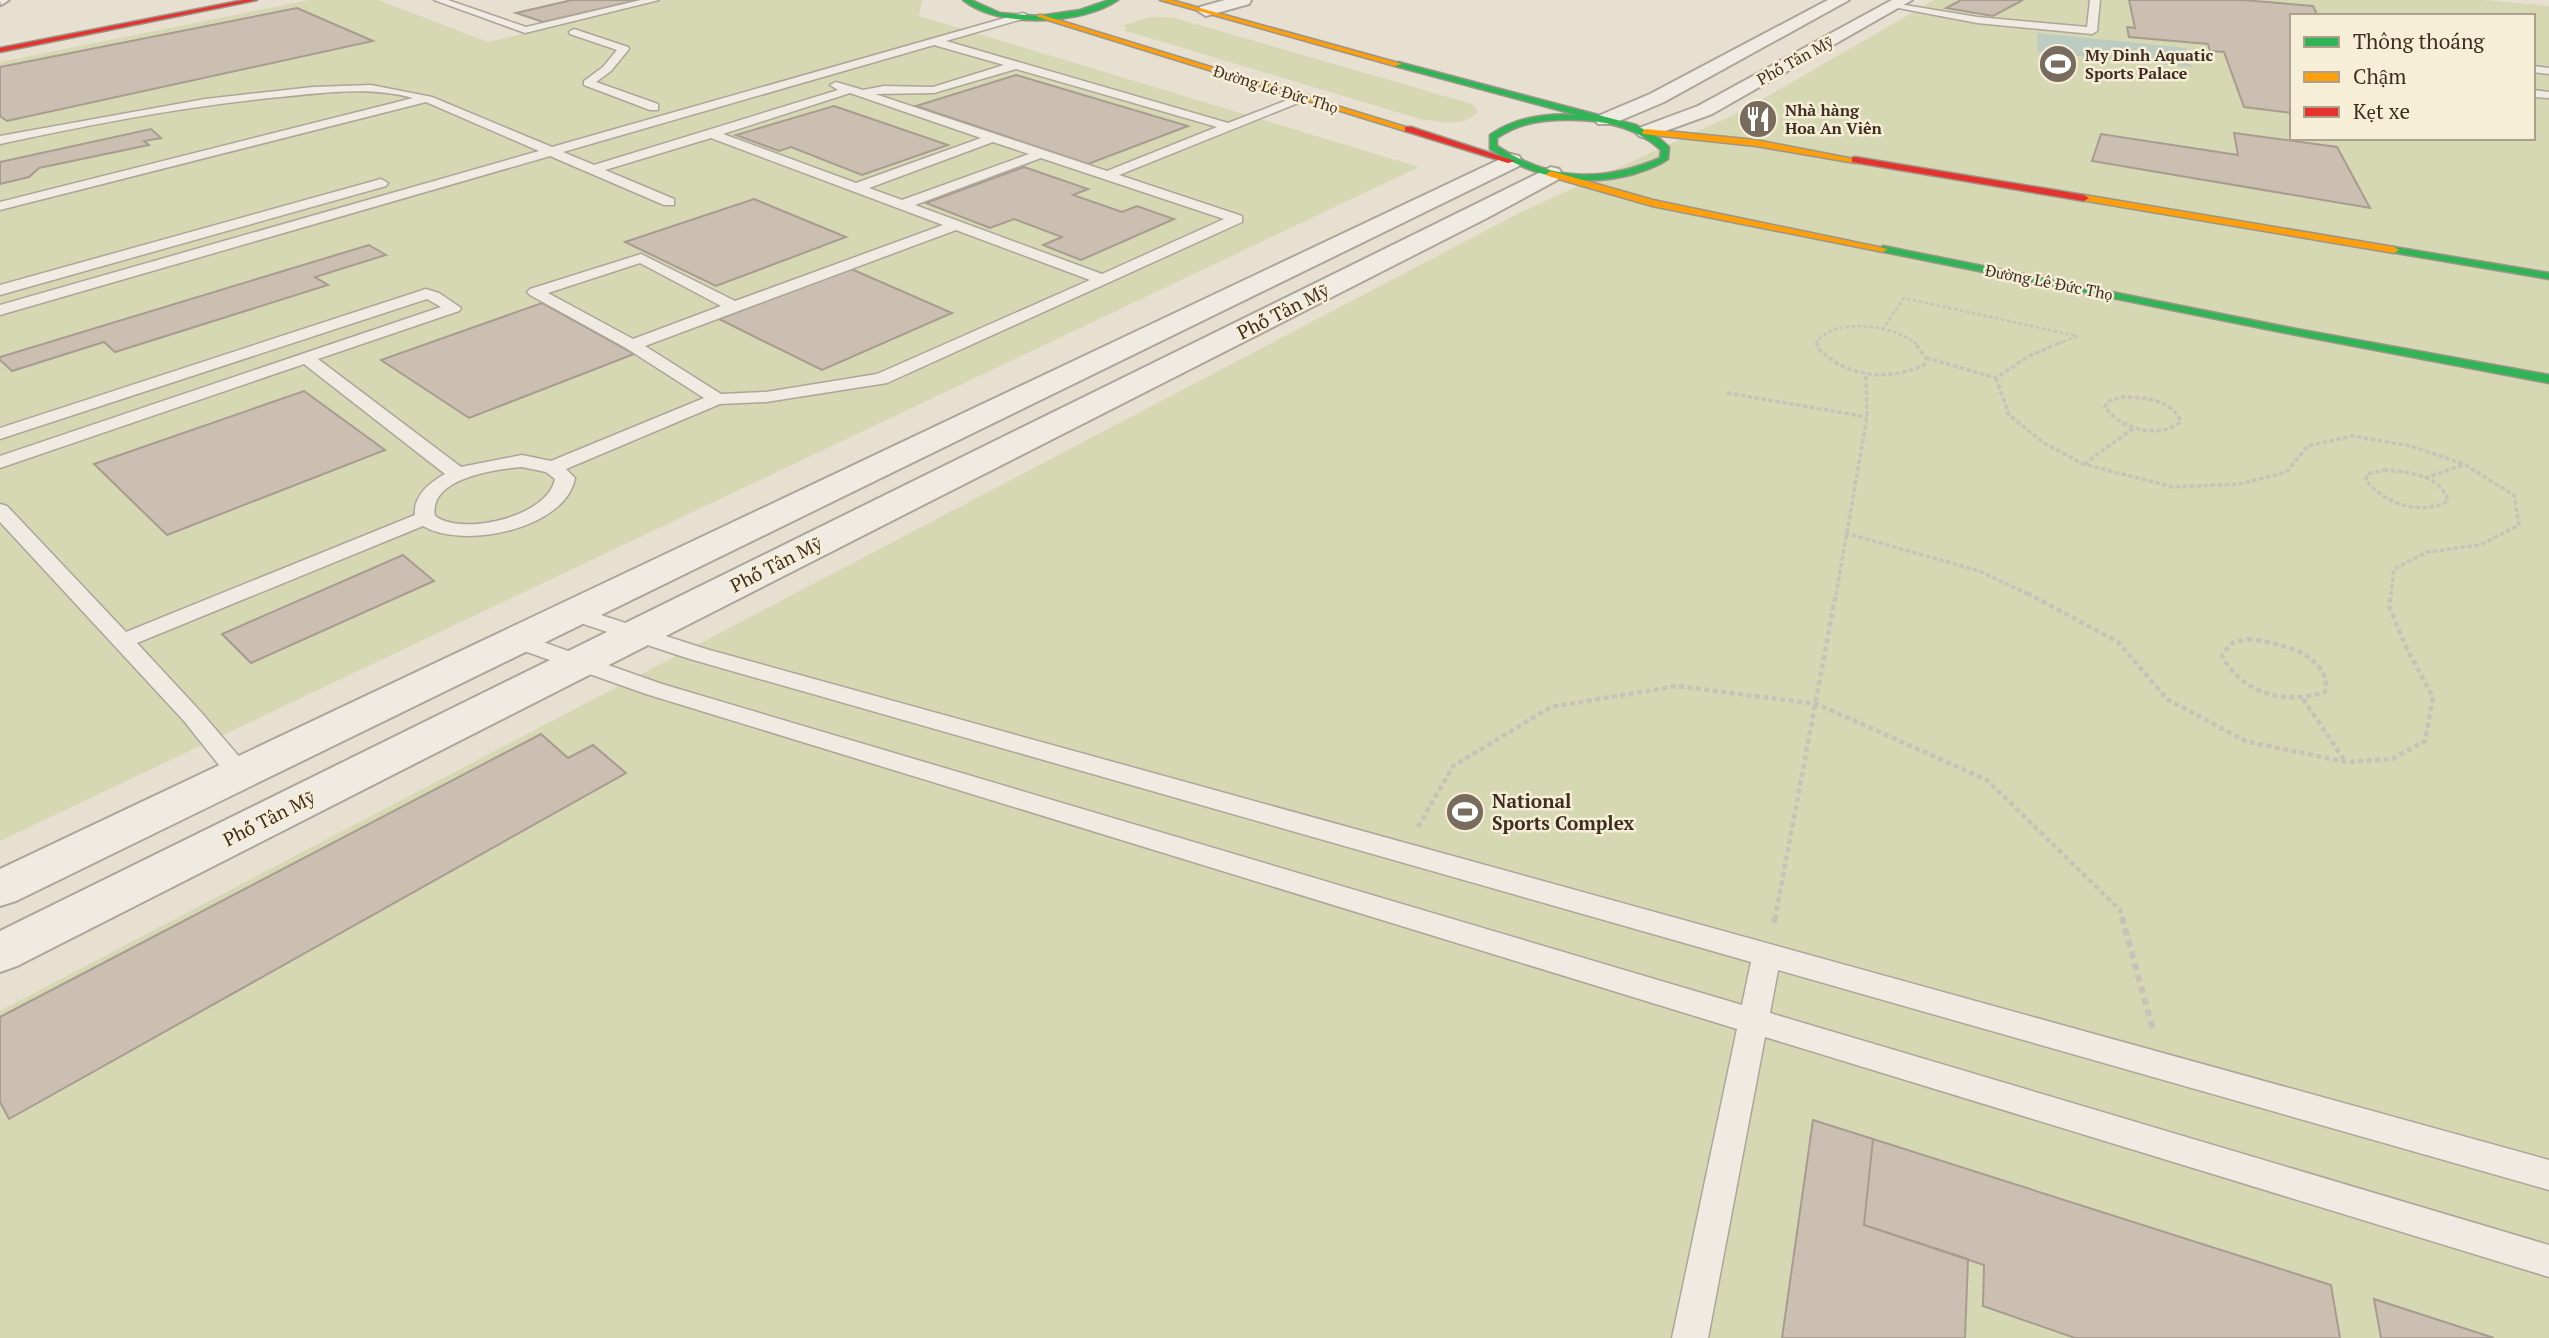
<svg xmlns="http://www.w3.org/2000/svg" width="2549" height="1338" viewBox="0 0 2549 1338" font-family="'PT Serif',serif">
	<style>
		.green { fill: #d6d7b3; fill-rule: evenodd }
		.water { fill: #bcccc2 }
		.building { fill: #cbbfb2; stroke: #a89c90; stroke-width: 2 }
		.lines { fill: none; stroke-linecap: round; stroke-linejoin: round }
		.lane-casing { stroke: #ada599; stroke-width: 3 }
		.street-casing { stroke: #ada599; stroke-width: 4 }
		.fast-casing { stroke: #9c958a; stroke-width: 3 }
		.slow-casing { stroke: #9c958a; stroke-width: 3 }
		.jam-casing { stroke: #9c958a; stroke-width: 3 }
		.path-far3 { stroke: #c8c2b9; stroke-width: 2.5; stroke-dasharray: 3.5 2.5; stroke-linecap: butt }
		.path-far2 { stroke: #c8c2b9; stroke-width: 3.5; stroke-dasharray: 4.5 2.5; stroke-linecap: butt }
		.path-far1 { stroke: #c8c2b9; stroke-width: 4.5; stroke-dasharray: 5 3.5; stroke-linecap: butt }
		.path { stroke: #c8c2b9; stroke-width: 6; stroke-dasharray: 7 5; stroke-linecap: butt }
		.lane { fill: #efebe3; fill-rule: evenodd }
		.street { fill: #efebe3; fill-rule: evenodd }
		.fast { fill: #30b455; fill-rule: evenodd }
		.slow { fill: #ff9f0a; fill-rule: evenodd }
		.jam { fill: #e5322d; fill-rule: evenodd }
		.labels { text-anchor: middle; stroke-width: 5; stroke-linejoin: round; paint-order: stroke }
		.far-poi-label { font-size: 16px; font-weight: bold; fill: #3d2e20; stroke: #f7eed8; text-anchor: start }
		.far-street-label { font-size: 16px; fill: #3d2e20; stroke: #f7eed8 }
		.street-label { font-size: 19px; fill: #3d2e20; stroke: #f7eed8 }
		.poi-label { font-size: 19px; font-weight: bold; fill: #3d2e20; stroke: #f7eed8; text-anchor: start }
	</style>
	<rect width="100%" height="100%" fill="#e7e0d1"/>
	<path class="green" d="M309 0H378L488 42 664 0H922L919 16 1419 167 0 841V62Z
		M1934 0H2483L2549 6V1338H0V1011L1519 213 1742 111ZM2292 16H2533V138H2292Z
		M1151 17 1175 18 1472 104 1478 112C1463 128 1439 122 1420 119L1126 31 1124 25Z"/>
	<path class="water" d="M2037 33 2186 48 2192 67 2038 52Z"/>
	<path class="building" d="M572 0H639L543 22 516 13Z
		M1961 0H2023L1993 16 1946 8Z
		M2129 0H2243L2313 6 2318 16H2292V113L2244 107 2224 52 2210 51 2208 44 2129 37 2127 27 2135 28Z
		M297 8 373 41 7 121 0 116V67Z
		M1016 75 1188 126 1088 164 916 106Z
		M834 106 948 145 862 175 791 147 779 151 736 135Z
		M151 129 161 138 144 141 149 145 39 168 29 177 0 184V162Z
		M2234 133 2337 147 2370 208 2092 161 2101 134 2238 155Z
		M1024 167 1088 189 1073 195 1122 212 1137 206 1174 219 1081 260 1043 245 1062 237 1014 219 990 228 926 203Z
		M754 199 846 237 716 286 625 242Z
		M369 245 386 255 315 277 328 285 115 352 104 342 12 371 0 360V357Z
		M849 268 952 313 822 370 719 319Z
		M542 303 634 354 469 418 381 360Z
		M304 391 385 450 167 535 94 464Z
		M403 555 434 581 251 663 222 634Z
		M541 734 568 758 593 745 626 773 9 1119 0 1102V1017Z
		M1813 1120 1873 1139 1864 1225 1968 1259 1965 1338H1782Z
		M1873 1139 2331 1285 2340 1338H2075L1983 1306 1984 1265 1864 1225Z
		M2374 1299 2494 1338H2381Z"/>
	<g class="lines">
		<g class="lane-casing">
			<path id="lane" d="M434 0H448L526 27 641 0H659L525 33Z
				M2090 0H2100L2097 31 2092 34 1977 23 1888 6 1893 3 1977 17 2087 27Z
				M1022 13 1026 14V18L946 41 1228 123 1300 95H1308V99L1119 175 1242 216V222L887 383 766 402 720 404 566 469 575 478C566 529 463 550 423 526L137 643 200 711 248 767 251 773 248 779 239 781 230 779 184 721 0 522V504L7 506 126 632 415 515C413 496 430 482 445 474L304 364 0 468V456L441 307 427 299 0 439V428L426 289 439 293 461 308 459 311 318 359 461 467 522 455 551 461 704 398 626 348 530 295 527 292 530 289 641 254 735 301 943 225 711 138 605 170 674 199V205H664L550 156 0 315V305L539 151 426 102 0 210V202L413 98C370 86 323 93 280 97 186 106 93 124 0 144V136L205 99 313 87 371 85 432 97 552 147ZM934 45 1004 65 933 87 884 86 863 90 836 82 830 85 838 90 594 165 563 152ZM1016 69 1217 127 1107 171 875 94 934 93ZM850 93 981 138 856 183 723 134ZM993 142 1029 154 902 200 869 188ZM1041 158 1224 219 1102 274 915 205ZM956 230 1090 280 877 374 766 392 721 394 645 346ZM640 263 721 306 633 339 548 293ZM522 467 546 472 555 479C549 516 463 537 435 516 428 478 496 469 522 467Z
				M574 29 628 47 629 49 611 71 596 82 658 104V110H650L584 85V81L603 67 617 50 570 34 569 32Z
				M2533 66 2549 68V74L2533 72Z
				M2533 90 2549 92V98L2533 97Z
				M381 179 388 183 386 186 0 295V285Z
				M573 606 706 649 2549 1160V1190L1778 970 1770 1013 2549 1245V1277L1765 1037 1708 1338H1672L1737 1029 646 694 507 645 504 640 507 635H523L662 684 1742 1005 1751 962 690 659 565 618 562 613 565 608Z"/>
		</g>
		<g class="street-casing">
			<path id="street" d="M0 0H9L1 5Z
				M1225 0H1251L1249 4 1206 16 1198 11 1200 7Z
				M1828 0H1849L1664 102 1612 124H1598L1595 120 1598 116 1650 94Z
				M1892 0H1912L1712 114 1646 138 1639 136 1636 132 1639 128 1698 106Z
				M1511 154 1519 156 1522 161 1519 166 16 901 0 906V869Z
				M1551 167 1559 169 1562 174 1559 179 1487 218 17 966 0 972V931Z"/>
		</g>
		<g class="fast-casing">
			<path id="fast" d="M963 0H971L1000 13 1039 16 1080 10 1109 0H1118C1081 25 999 29 963 0Z
				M1398 62 1636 125 1659 138 1669 147 1668 159C1659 166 1646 170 1634 174 1583 188 1534 178 1490 149V135C1516 117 1547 113 1577 115L1395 66ZM1557 120C1595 118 1633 124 1661 150L1660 158C1602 183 1551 181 1497 146V138C1516 125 1535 121 1557 120Z
				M1883 246 2291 328 2549 375V383L2291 334 1879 251 1878 249Z
				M2394 247 2549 273V279L2390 252 2389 250Z"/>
		</g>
		<g class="slow-casing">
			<path id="slow" d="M1160 0H1171L1402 64 1395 66Z
				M1038 15H1042L1412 129 1405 131 1038 17Z
				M1646 129 1756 140 1859 160 1855 163 1756 146 1643 134 1642 132Z
				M1551 171 1653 200 1888 249 1883 252 1652 206 1548 176 1546 174Z
				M2084 195 2394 247 2399 250 2394 253 2081 200V196Z"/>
		</g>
		<g class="jam-casing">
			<path id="jam" d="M244 0H257L0 52V48Z
				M1405 127H1411L1515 161 1508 163 1405 131Z
				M1855 157 2084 195 2089 198 2084 201 1852 162V158Z"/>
		</g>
		<path class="path-far3" d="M1882 330 1904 298 2077 336 2058 344
			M1817 344V340C1823 336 1829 330 1836 329 1860 322 1897 328 1916 344"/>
		<path class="path-far2" d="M1817 342V347C1845 377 1887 382 1924 365L1926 358 1914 342
			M1926 358 1996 378 2029 356 2062 342
			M1996 378 2009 415 2044 443 2083 464 2173 487 2240 484 2286 472 2308 446 2352 436 2411 446 2464 464 2514 495 2519 525 2480 545 2427 552 2394 569 2391 595
			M1727 393 1867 417
			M2121 397C2143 397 2172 399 2181 422 2158 439 2121 430 2105 407L2107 402Z
			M2084 464 2135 427
			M2384 470C2408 472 2440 474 2448 501 2422 516 2383 504 2366 480L2367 474Z
			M2425 478 2463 465
			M1845 533 1979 571 2030 595
			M1836 595 1867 417 1866 373"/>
		<path class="path-far1" d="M2027 593 2118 642 2167 699 2245 741 2346 762 2392 759 2425 741 2433 697 2406 647 2389 606 2391 593
			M2248 639C2277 643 2332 653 2325 692 2286 705 2241 694 2222 655L2232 643Z
			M2303 699 2345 761
			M1418 827 1453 766 1551 707 1677 686 1817 704 1987 780 2120 910 2122 919
			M1775 919 1836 593"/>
		<path class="path" d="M2122 917 2153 1030
			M1774 923 1775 917"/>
		<use href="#lane" class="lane"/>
		<use href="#street" class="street"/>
		<use href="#fast" class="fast"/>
		<use href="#slow" class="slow"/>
		<use href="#jam" class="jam"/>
	</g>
	<defs>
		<g id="stadium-disc" transform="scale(2.0125)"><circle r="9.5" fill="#786c5e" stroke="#f7eed8"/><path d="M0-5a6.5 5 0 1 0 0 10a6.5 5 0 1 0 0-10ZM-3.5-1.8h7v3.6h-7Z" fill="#fff"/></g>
		<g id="restaurant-disc" transform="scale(2.0125)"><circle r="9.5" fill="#786c5e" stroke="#f7eed8"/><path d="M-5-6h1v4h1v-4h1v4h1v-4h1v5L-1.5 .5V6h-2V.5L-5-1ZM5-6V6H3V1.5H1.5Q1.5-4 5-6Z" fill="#fff"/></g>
	</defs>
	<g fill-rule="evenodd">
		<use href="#stadium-disc" x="2058" y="64"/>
		<use href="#restaurant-disc" x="1758" y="119"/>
		<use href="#stadium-disc" x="1465" y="812"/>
	</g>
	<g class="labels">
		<g class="far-poi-label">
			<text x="2085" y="61">My Dinh Aquatic<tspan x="2085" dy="18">Sports Palace</tspan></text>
			<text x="1785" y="116">Nhà hàng<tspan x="1785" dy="18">Hoa An Viên</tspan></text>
		</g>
		<g class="far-street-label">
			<text transform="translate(1795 60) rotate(-29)" y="6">Phố Tân Mỹ</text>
			<text transform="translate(1276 89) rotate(17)" y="6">Đường Lê Đức Thọ</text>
			<text transform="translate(2049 282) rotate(11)" y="6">Đường Lê Đức Thọ</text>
		</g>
		<g class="street-label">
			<text transform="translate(1283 311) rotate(-27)" y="7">Phố Tân Mỹ</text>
			<text transform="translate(776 564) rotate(-27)" y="7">Phố Tân Mỹ</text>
			<text transform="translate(269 818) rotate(-27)" y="7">Phố Tân Mỹ</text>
		</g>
		<g class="poi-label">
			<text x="1492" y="808">National<tspan x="1492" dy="22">Sports Complex</tspan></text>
		</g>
	</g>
	<rect x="2290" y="14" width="245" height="126" fill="#f7eed8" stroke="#ada18e" stroke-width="2"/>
	<rect x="2304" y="37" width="35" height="10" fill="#30b455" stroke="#ada18e" stroke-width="2"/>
	<text x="2353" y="49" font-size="21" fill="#3d2e20">Thông thoáng</text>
	<rect x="2304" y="72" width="35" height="10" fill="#ff9f0a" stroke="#ada18e" stroke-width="2"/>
	<text x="2353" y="84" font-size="21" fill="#3d2e20">Chậm</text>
	<rect x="2304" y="107" width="35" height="10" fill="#e5322d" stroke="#ada18e" stroke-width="2"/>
	<text x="2353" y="119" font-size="21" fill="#3d2e20">Kẹt xe</text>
</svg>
